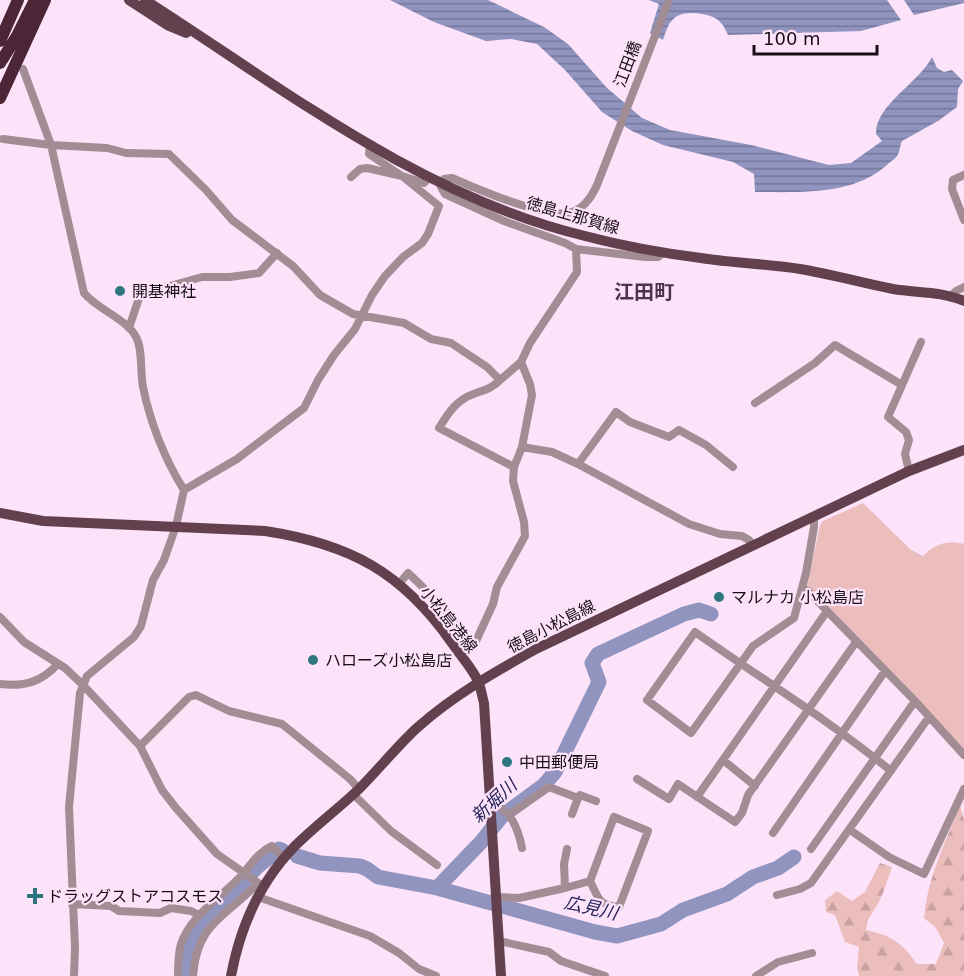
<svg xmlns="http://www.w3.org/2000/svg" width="964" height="976" viewBox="0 0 964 976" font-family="'DejaVu Sans','Noto Sans JP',sans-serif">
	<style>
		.green { fill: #ebbdbd }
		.forest { fill: url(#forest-firs) }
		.water { fill: url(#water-rules) }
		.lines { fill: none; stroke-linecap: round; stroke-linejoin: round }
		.river { stroke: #9094bf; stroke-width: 15 }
		.minor { stroke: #a28d95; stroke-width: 8 }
		.major { stroke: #63404e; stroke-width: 10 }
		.highway { stroke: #4c2536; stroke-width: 12 }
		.poi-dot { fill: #2d757f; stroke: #fce3f9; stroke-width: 2 }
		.labels { text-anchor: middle; stroke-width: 4.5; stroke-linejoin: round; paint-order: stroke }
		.street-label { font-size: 16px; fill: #180e17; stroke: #fce3f9 }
		.poi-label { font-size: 16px; fill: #180e17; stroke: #fce3f9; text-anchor: start }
		.water-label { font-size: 18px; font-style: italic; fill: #252359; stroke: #fce3f9 }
		.quarter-label { font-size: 20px; font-weight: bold; fill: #4c344a; stroke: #fce3f9 }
	</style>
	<defs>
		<pattern id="forest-firs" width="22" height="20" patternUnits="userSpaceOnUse" patternTransform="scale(1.5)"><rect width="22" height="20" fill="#ebbdbd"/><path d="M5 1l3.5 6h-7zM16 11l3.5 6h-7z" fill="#c9a1a2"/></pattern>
		<pattern id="water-rules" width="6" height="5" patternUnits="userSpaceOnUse" patternTransform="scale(1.5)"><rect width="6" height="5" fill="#9094bf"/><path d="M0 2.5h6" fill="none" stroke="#75779a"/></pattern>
	</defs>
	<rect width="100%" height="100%" fill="#fce3f9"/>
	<path class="green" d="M863 503 911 550 923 556C935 544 946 540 964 544V749L807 586 820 525 823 521Z"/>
	<path class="forest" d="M960 805 964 820V976H859L857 968 859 947 845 942 835 915 826 912 825 900 837 891 852 901 865 892 880 863 892 867C888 878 885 889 880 900 874 911 867 917 866 930 892 936 901 942 917 964H936L944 943 936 928 924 918C928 876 945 844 960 805Z"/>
	<path class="water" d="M390 0H488L544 27 568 44 606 87 642 118 670 130 751 145 829 165 851 163 882 141 876 134C875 105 920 82 932 57L937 68 944 72 952 70 963 81 958 89 957 107 938 121 902 141C900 145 900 151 898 154 897 158 891 161 888 164 854 196 799 192 755 192L754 174 733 162 663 145 632 131 602 112 565 70 537 44 511 39 486 41 434 22Z
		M649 0H887L901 20 861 31 728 35C726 31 724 26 721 23 714 13 687 10 677 16 668 22 666 31 663 40L650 33 659 4Z
		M904 0H964V3L914 15Z"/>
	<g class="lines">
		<path class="river" d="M297 856 320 863 360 866 367 869 378 877 437 888 595 932 617 936 661 924 683 910 727 894 753 877 778 868 794 857
			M437 888 482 841 502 816 544 785 555 772 599 682 592 663 598 654 684 614 699 610 711 614
			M185 976 187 954 193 937 256 868 279 849 282 850"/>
		<path class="minor" d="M23 69 51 145 84 293C98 310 127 319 136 337 143 349 140 373 143 387 150 422 165 460 184 490
			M3 139 51 145 107 148 126 153 169 154 206 190 232 220 293 266 320 295 353 314 404 323 431 339 451 343 487 367 500 380 521 362
			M370 144 369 154 402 176 424 183 430 177
			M964 175 953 180 952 189 964 220
			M664 252 658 257H645L576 249 565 243 504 221 445 194 441 187 440 183 444 179 452 178C477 189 548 220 572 212 585 208 592 196 597 185L669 0
			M951 296 956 291 964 287
			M129 328 142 289 166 287 202 277H230L259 273 277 253
			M500 380C490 391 477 391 465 398 453 405 446 417 439 428L514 467
			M755 403 815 363 835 345 902 385
			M522 447 552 452 578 464 689 524 720 534 742 536 749 540 754 546
			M578 464 616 412 630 422 669 437 679 430 706 445 733 467
			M909 471 905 454 909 440 906 432 888 417 921 342
			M814 517V527L806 573 794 618 753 646 691 733 647 700 695 632C760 678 829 720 891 771
			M399 584 408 573C431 594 450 614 467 640L476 641 493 604 497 587 525 536 524 522 513 481 514 467 522 447 532 395 530 384 521 362 530 343 577 272 576 249
			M0 617 24 642 65 668 83 685 140 746 162 790 176 808 217 854 264 887
			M0 684C25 687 41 682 58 664
			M915 701 964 755
			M140 746 189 697 196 695 229 711 282 724 350 779 359 789
			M723 760 755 786
			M637 779 669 799 678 784 735 822 742 813 748 795 856 642
			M353 794 391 831 437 865
			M697 797 827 611 808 591 802 588
			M491 803C511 810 518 828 522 848
			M572 814 578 798
			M509 815 549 787 578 798 580 795 596 801
			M850 830 889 857 924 874 964 789
			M773 833 885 671
			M811 849 915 701 827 611
			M565 888 590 881 614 817 648 831 619 907C598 905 599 899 590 881
			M777 895 800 889 811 883 929 717
			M258 897 370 936 399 953 419 969 436 976
			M496 897 519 898 565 888 564 864 567 849
			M72 904 111 906 119 911 160 913 171 908 191 911 199 915
			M499 941 549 952 561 961 605 976
			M74 976 75 948 69 807 80 693 87 676 134 637 141 626 153 580 164 560 176 526 184 490 237 459 304 408 318 380 334 355 355 329 372 295 385 276 403 257 422 243 428 234 439 206 402 176 367 168 360 169 351 177
			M178 976C178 965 178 954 181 944 191 915 219 899 239 878 251 866 256 853 272 846L284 859
			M193 976C197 922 225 918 258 883
			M756 976 778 962 812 953"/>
		<path class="major" d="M129 0 169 26 186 33
			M145 0C284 89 422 197 585 236 623 246 662 253 701 258 734 263 767 264 800 269 831 274 862 283 893 289 917 293 941 291 964 301
			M0 513 43 521 265 531C350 544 402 572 452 643 460 655 472 668 478 681 481 688 482 696 484 703L501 976
			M231 976C240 928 260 882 294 847 314 827 338 809 359 789 379 769 397 746 418 727 454 695 495 672 536 649L909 471 964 450"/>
		<path class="highway" d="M0 41 18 0
			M0 63 17 36 35 0
			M0 98 45 0"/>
	</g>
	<g class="poi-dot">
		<circle cx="120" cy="291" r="6"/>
		<circle cx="719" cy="597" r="6"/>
		<circle cx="313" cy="660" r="6"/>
		<circle cx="507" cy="762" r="6"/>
		<path d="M32 887h6v6h6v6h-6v6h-6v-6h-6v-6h6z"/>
	</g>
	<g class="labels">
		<g class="street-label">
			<text transform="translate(627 64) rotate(-69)" y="6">江田橋</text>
			<text transform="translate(573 215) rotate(16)" y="6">徳島上那賀線</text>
			<text transform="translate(449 619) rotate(51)" y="6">小松島港線</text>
			<text transform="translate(551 626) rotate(-27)" y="6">徳島小松島線</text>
		</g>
		<g class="poi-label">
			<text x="132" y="297">開基神社</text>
			<text x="731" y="603">マルナカ 小松島店</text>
			<text x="325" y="666">ハローズ小松島店</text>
			<text x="519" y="768">中田郵便局</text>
			<text x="47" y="902">ドラッグストアコスモス</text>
		</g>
		<g class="water-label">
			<text transform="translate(494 801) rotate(-43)" y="6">新堀川</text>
			<text transform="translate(591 908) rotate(13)" y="6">広見川</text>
		</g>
		<g class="quarter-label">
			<text x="644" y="299">江田町</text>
		</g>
	</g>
	<path d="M754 45v9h123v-9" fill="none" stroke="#180e17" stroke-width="3"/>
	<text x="763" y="45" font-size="18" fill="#180e17" stroke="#fce3f9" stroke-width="4.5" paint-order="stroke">100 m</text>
</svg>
